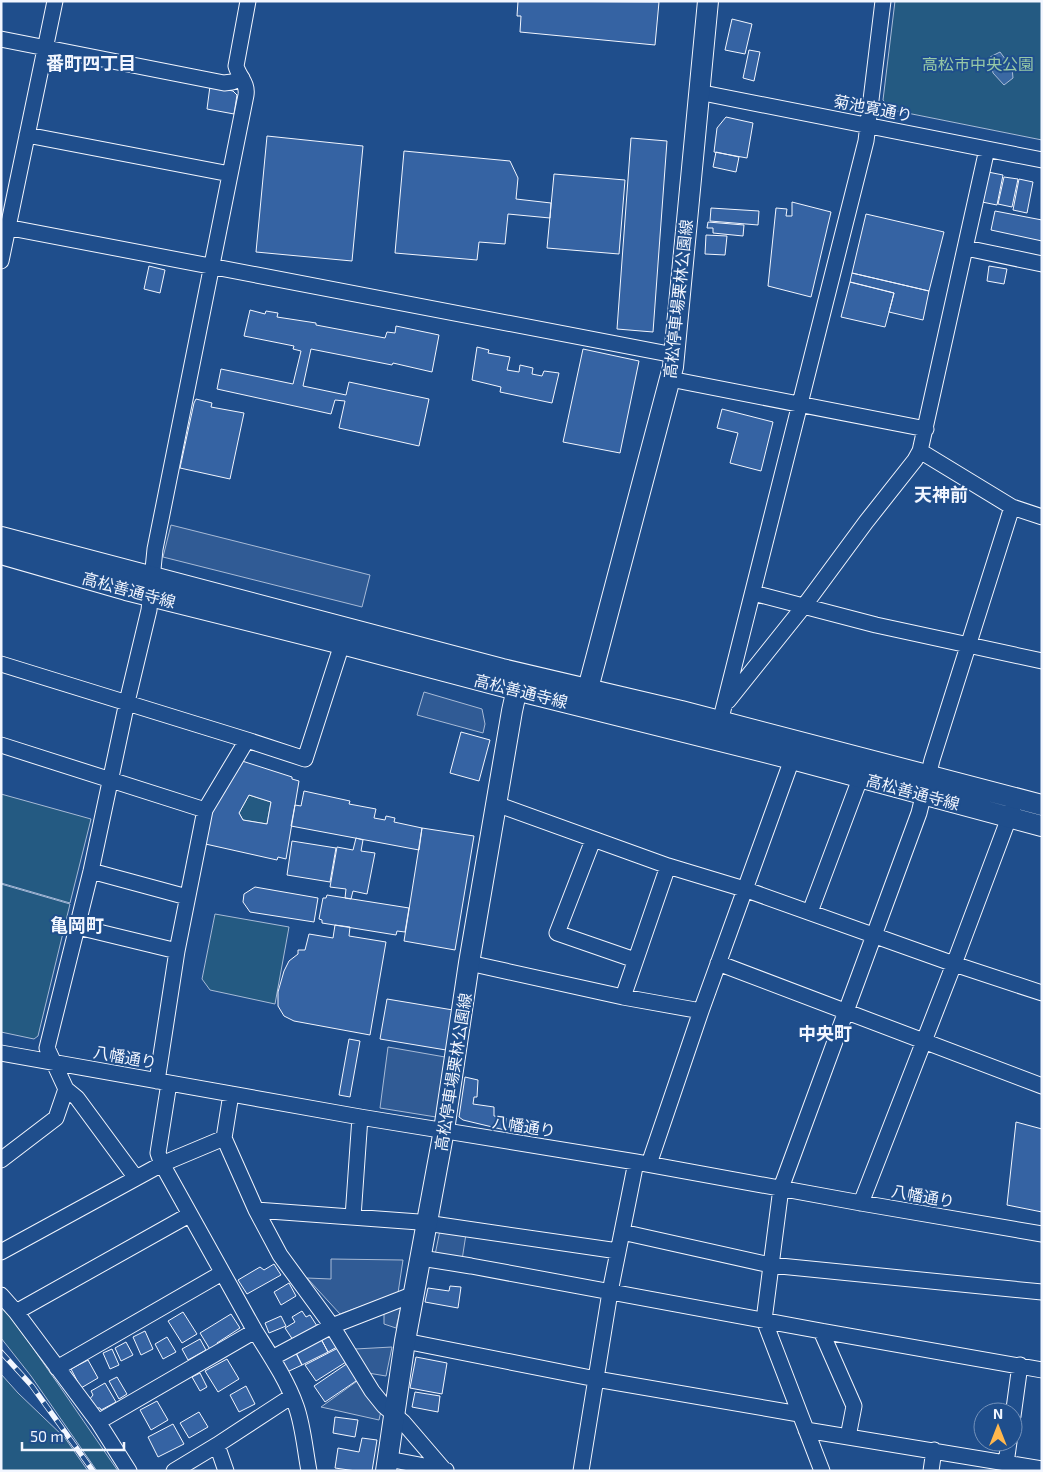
<svg xmlns="http://www.w3.org/2000/svg" width="1043" height="1472" viewBox="0 0 1043 1472" font-family="'Exo 2','Noto Sans JP',sans-serif">
	<style>
		.green { fill: #245a82; stroke: #a8bbd7 }
		.parking { fill: #305b95; stroke: #a8bbd7 }
		.water { fill: #3b69a3; stroke: #a8bbd7 }
		.building { fill: #3563a3; stroke: #f2f6ff; fill-rule: evenodd }
		.lines { fill: none; stroke-linecap: round; stroke-linejoin: round }
		.minor-casing { stroke: #f2f6ff; stroke-width: 17 }
		.major-casing { stroke: #f2f6ff; stroke-width: 22 }
		.minor { stroke: #1f4e8c; stroke-width: 15 }
		.major { stroke: #1f4e8c; stroke-width: 20 }
		.rail-casing { stroke: #f2f6ff; stroke-width: 5.5 }
		.rail { stroke: #1f4e8c; stroke-width: 4; stroke-dasharray: 11; stroke-linecap: butt }
		.labels { text-anchor: middle; stroke-width: 4; stroke-linejoin: round; paint-order: stroke }
		.park-label { font-size: 16px; fill: #97c8a6; stroke: #1f4e8c }
		.street-label { font-size: 16px; fill: #f2f6ff; stroke: #1f4e8c }
		.neighbourhood-label { font-size: 18px; font-weight: bold; fill: #f2f6ff; stroke: #1f4e8c }
	</style>
	<rect width="100%" height="100%" fill="#1f4e8c"/>
	<path class="green" d="M895 1H1042V140L892 110 883 100Z
		M1 794 91 819 70 903 1 883Z
		M249 795 271 802 267 824 243 820 239 813Z
		M1 884 70 904 38 1036 34 1039 1 1032Z
		M215 914 289 927 275 1004 210 990 202 979Z
		M1 1304C42 1359 79 1415 118 1471H97L31 1376 1 1338Z
		M1 1374 18 1393 65 1438 88 1471H1Z"/>
	<path class="parking" d="M171 525 370 575 362 607 163 557Z
		M424 692 482 709 485 724 483 733 417 715Z
		M388 1047 445 1057 436 1117 380 1108Z
		M440 1230 466 1234 462 1260 435 1255Z
		M331 1259 403 1260 398 1293 340 1314 307 1278 331 1279Z
		M401 1307 396 1328 384 1324V1312Z
		M392 1347 386 1376 368 1373 355 1349Z
		M360 1379 381 1411 379 1420 321 1407Z"/>
	<path class="water" d="M1000 52 1012 68 1013 78 1004 85 993 73 990 57Z"/>
	<path class="building" d="M518 1 659 2 655 45 520 32 521 16H517Z
		M732 19 752 24 745 54 725 50Z
		M749 50 760 52 754 81 743 78Z
		M210 86 233 91 237 95 234 114 207 109Z
		M726 117 753 123 747 158 714 152 717 128Z
		M267 136 363 146 352 261 256 252Z
		M631 138 667 141 653 332 617 329Z
		M404 151 510 161 518 178 516 199 551 203 550 218 508 214 505 244 479 242 477 260 395 253Z
		M716 152 739 157 736 172 713 167Z
		M988 172 1003 175 997 205 982 202Z
		M554 174 625 180 619 254 547 248Z
		M1004 177 1018 179 1012 207 998 204Z
		M1019 179 1033 182 1027 213 1013 210Z
		M792 202 831 212 811 297 768 286 776 208 787 209 786 216H792Z
		M711 208 759 211 758 225 710 221Z
		M995 211 1042 220V241L991 230Z
		M866 214 944 232 929 291 852 273Z
		M708 222 744 225 743 236 713 233V228H707Z
		M706 235 727 236 725 255 705 254Z
		M149 266 165 270 160 293 144 289Z
		M989 266 1007 269 1004 284 987 281Z
		M852 273 929 291 923 320 889 312 894 293 850 282Z
		M850 282 894 293 885 327 841 317Z
		M250 310 265 314 266 311 278 313 277 317 316 323V325L385 338 387 332 395 333 396 326 439 335 432 372 393 363 392 365 311 349 303 386 346 395 349 382 429 399 419 446 339 428 345 401 335 400 331 414 217 389 221 369 293 384 301 351 293 349 294 346 244 336Z
		M477 347 489 350 488 353 510 357 507 370 519 372 520 365 533 368 532 374 542 376 544 371 559 373 552 403 500 392 501 387 472 380Z
		M583 349 639 361 620 453 563 442Z
		M196 399 212 403 211 407 244 413 230 479 180 468 194 403Z
		M722 409 773 422 761 471 730 463 738 433 717 428Z
		M461 732 490 740 479 781 450 773Z
		M239 760 292 777V779L299 781 286 859 278 857 277 860 201 843 207 813ZM249 795 271 802 267 824 243 820 239 813Z
		M304 791 350 801 349 804 376 809 374 818 385 820 386 816 395 818 394 822 422 828 419 850 291 826 295 805 301 806Z
		M422 828 474 836 455 950 404 941Z
		M356 838 363 840 361 851 375 853 367 894 353 891 351 899 345 898 346 889 330 887 337 847 353 850Z
		M292 841 336 848 330 882 287 875Z
		M255 887 318 898 314 922 250 912 243 902 244 894Z
		M327 895 409 908 405 932 397 931 396 935 322 923V920L319 919 323 898H326Z
		M335 925 350 927 349 936 386 942 370 1035 294 1021 284 1016 278 1006V992L284 971 289 961 298 954V950H305L309 934 333 938Z
		M387 999 453 1010 446 1050 380 1039Z
		M349 1039 360 1041 350 1097 339 1095Z
		M465 1077 478 1080 477 1097H474L473 1104 494 1107V1116L506 1118 505 1130 463 1120 459 1117Z
		M1016 1122 1042 1129V1212L1007 1205Z
		M274 1264 281 1275 247 1294 238 1280 260 1267 264 1270Z
		M289 1283 296 1296 281 1305 274 1292Z
		M450 1286 461 1287 458 1308 425 1302 428 1288 449 1291Z
		M302 1311 306 1317 310 1315 317 1326 293 1340 285 1328 295 1322 292 1317Z
		M183 1312 197 1334 182 1343 168 1321Z
		M231 1314 240 1328 217 1343 219 1347 211 1351 200 1333Z
		M281 1316 286 1326 269 1333 265 1323Z
		M145 1331 153 1349 141 1355 133 1337Z
		M327 1336 332 1337 337 1347 328 1352 321 1339Z
		M167 1337 176 1352 163 1359 155 1344Z
		M200 1339 206 1350 188 1360 182 1349Z
		M321 1339 328 1352 302 1365 295 1351Z
		M126 1342 133 1355 121 1361 115 1348Z
		M338 1348 346 1362 316 1381 305 1365Z
		M112 1349 119 1365 110 1369 103 1353Z
		M295 1351 302 1365 287 1372 280 1360Z
		M416 1357 447 1363 442 1394 410 1388Z
		M227 1359 239 1379 218 1392 205 1371Z
		M88 1360 98 1378 81 1388 71 1369Z
		M348 1363 359 1379 325 1402 314 1386Z
		M200 1373 207 1387 200 1391 192 1377Z
		M117 1377 127 1394 119 1399 109 1381Z
		M105 1383 116 1402 101 1410 100 1408H93L89 1400 93 1395 91 1391Z
		M246 1386 255 1404 239 1412 230 1395Z
		M415 1392 440 1396 438 1412 412 1407Z
		M157 1401 168 1420 151 1430 140 1410Z
		M199 1412 208 1427 189 1438 180 1423Z
		M335 1417 358 1420 355 1437 333 1433Z
		M173 1424 184 1444 158 1457 148 1437Z
		M362 1438 377 1440 372 1471H356L335 1468 338 1448 359 1452Z"/>
	<g class="lines">
		<g class="minor-casing">
			<path id="minor" d="M1 39 224 83 232 82 242 78
				M698 92 1042 160
				M27 135 230 174
				M1 226 674 355
				M966 248 1042 264
				M1 261 55 1
				M670 379 926 429
				M920 451 1012 507 1042 517
				M753 593 876 625 1042 661
				M1 664 247 740
				M728 701 804 606 866 522 915 460 920 451 987 149
				M718 730 866 141 883 1
				M1 745 205 810
				M496 804 668 866 744 889 954 964 1042 993
				M593 840 557 933 635 960
				M91 871 187 897
				M810 912 864 768
				M78 927 177 951
				M469 963 623 997 701 1011
				M718 963 1042 1086
				M623 997 668 866
				M1 1053 360 1117 636 1162 861 1203 1042 1234
				M157 1081 177 951 205 810 247 740 305 759 342 644
				M169 1083 158 1153 162 1164 255 1331C270 1355 287 1380 296 1406 303 1425 305 1450 309 1471
				M66 1089 77 1098 136 1178
				M231 1094 224 1138 256 1210 280 1255 332 1326 372 1391 384 1406 403 1422 445 1471
				M1 1160 56 1118 66 1089 47 1048 91 871 127 702 149 610 155 549 246 95C248 83 239 77 236 66L248 1
				M649 1164 701 1011 795 751
				M861 1203 954 964 1013 807
				M256 1210 419 1222 618 1251
				M353 1217 360 1117
				M622 1232 770 1265 1042 1292
				M1 1252 162 1164 224 1138
				M421 1258 471 1266 821 1331 1042 1370
				M1 1295 16 1312 98 1422 129 1471
				M16 1312 189 1215
				M821 1331 854 1406 848 1437
				M405 1341 596 1379 799 1414
				M272 1358 332 1326 414 1294
				M57 1368 222 1273
				M1013 1416 1020 1365
				M98 1422 255 1331
				M806 1430 1042 1469
				M217 1445 226 1471
				M388 1459 446 1470
				M1006 1463 1009 1442
				M174 1471 217 1445 292 1396
				M581 1471 610 1292 636 1162
				M822 1471 764 1320 781 1188 919 813 932 760 1012 507
				M931 1471 934 1450"/>
		</g>
		<g class="major-casing">
			<path id="major" d="M1 537 502 669 681 711 1042 805
				M1 554 126 590 342 644 516 690 792 759 1042 826
				M585 700 673 367 708 1
				M386 1471 405 1341 444 1130 469 963 512 711 519 679"/>
		</g>
		<use href="#minor" class="minor"/>
		<use href="#major" class="major"/>
		<g class="rail-casing">
			<path id="rail" d="M1 1352 32 1386 93 1471"/>
		</g>
		<use href="#rail" class="rail"/>
	</g>
	<g class="labels">
		<g class="park-label">
			<text x="978" y="70">高松市中央公園</text>
		</g>
		<g class="street-label">
			<text transform="translate(873 108) rotate(11)" y="6">菊池寛通り</text>
			<text transform="translate(678 299) rotate(-84)" y="6">高松停車場栗林公園線</text>
			<text transform="translate(129 590) rotate(15)" y="6">高松善通寺線</text>
			<text transform="translate(521 691) rotate(14)" y="6">高松善通寺線</text>
			<text transform="translate(913 792) rotate(15)" y="6">高松善通寺線</text>
			<text transform="translate(125 1057) rotate(10)" y="6">八幡通り</text>
			<text transform="translate(453 1072) rotate(-81)" y="6">高松停車場栗林公園線</text>
			<text transform="translate(524 1126) rotate(9)" y="6">八幡通り</text>
			<text transform="translate(923 1196) rotate(10)" y="6">八幡通り</text>
		</g>
		<g class="neighbourhood-label">
			<text x="91" y="70">番町四丁目</text>
			<text x="941" y="501">天神前</text>
			<text x="77" y="932">亀岡町</text>
			<text x="825" y="1040">中央町</text>
		</g>
	</g>
	<rect width="1043" height="1472" fill="none" stroke="#f2f6ff" stroke-width="5"/>
	<g transform="translate(998 1427)"><circle r="24" fill="#1f4e8c" stroke="#7391ba"/>
	<path d="M0-4L9 19L0 12L-9 19Z" fill="#ffb74d"/>
	<text y="-8" font-size="14" font-weight="bold" text-anchor="middle" fill="#f2f6ff">N</text>
	</g>
	<path d="M22 1442v8h102v-8" fill="none" stroke="#f2f6ff" stroke-width="2.5"/>
	<text x="30" y="1442" font-size="15" fill="#f2f6ff" stroke="#1f4e8c" stroke-width="4" paint-order="stroke">50 m</text>
</svg>
